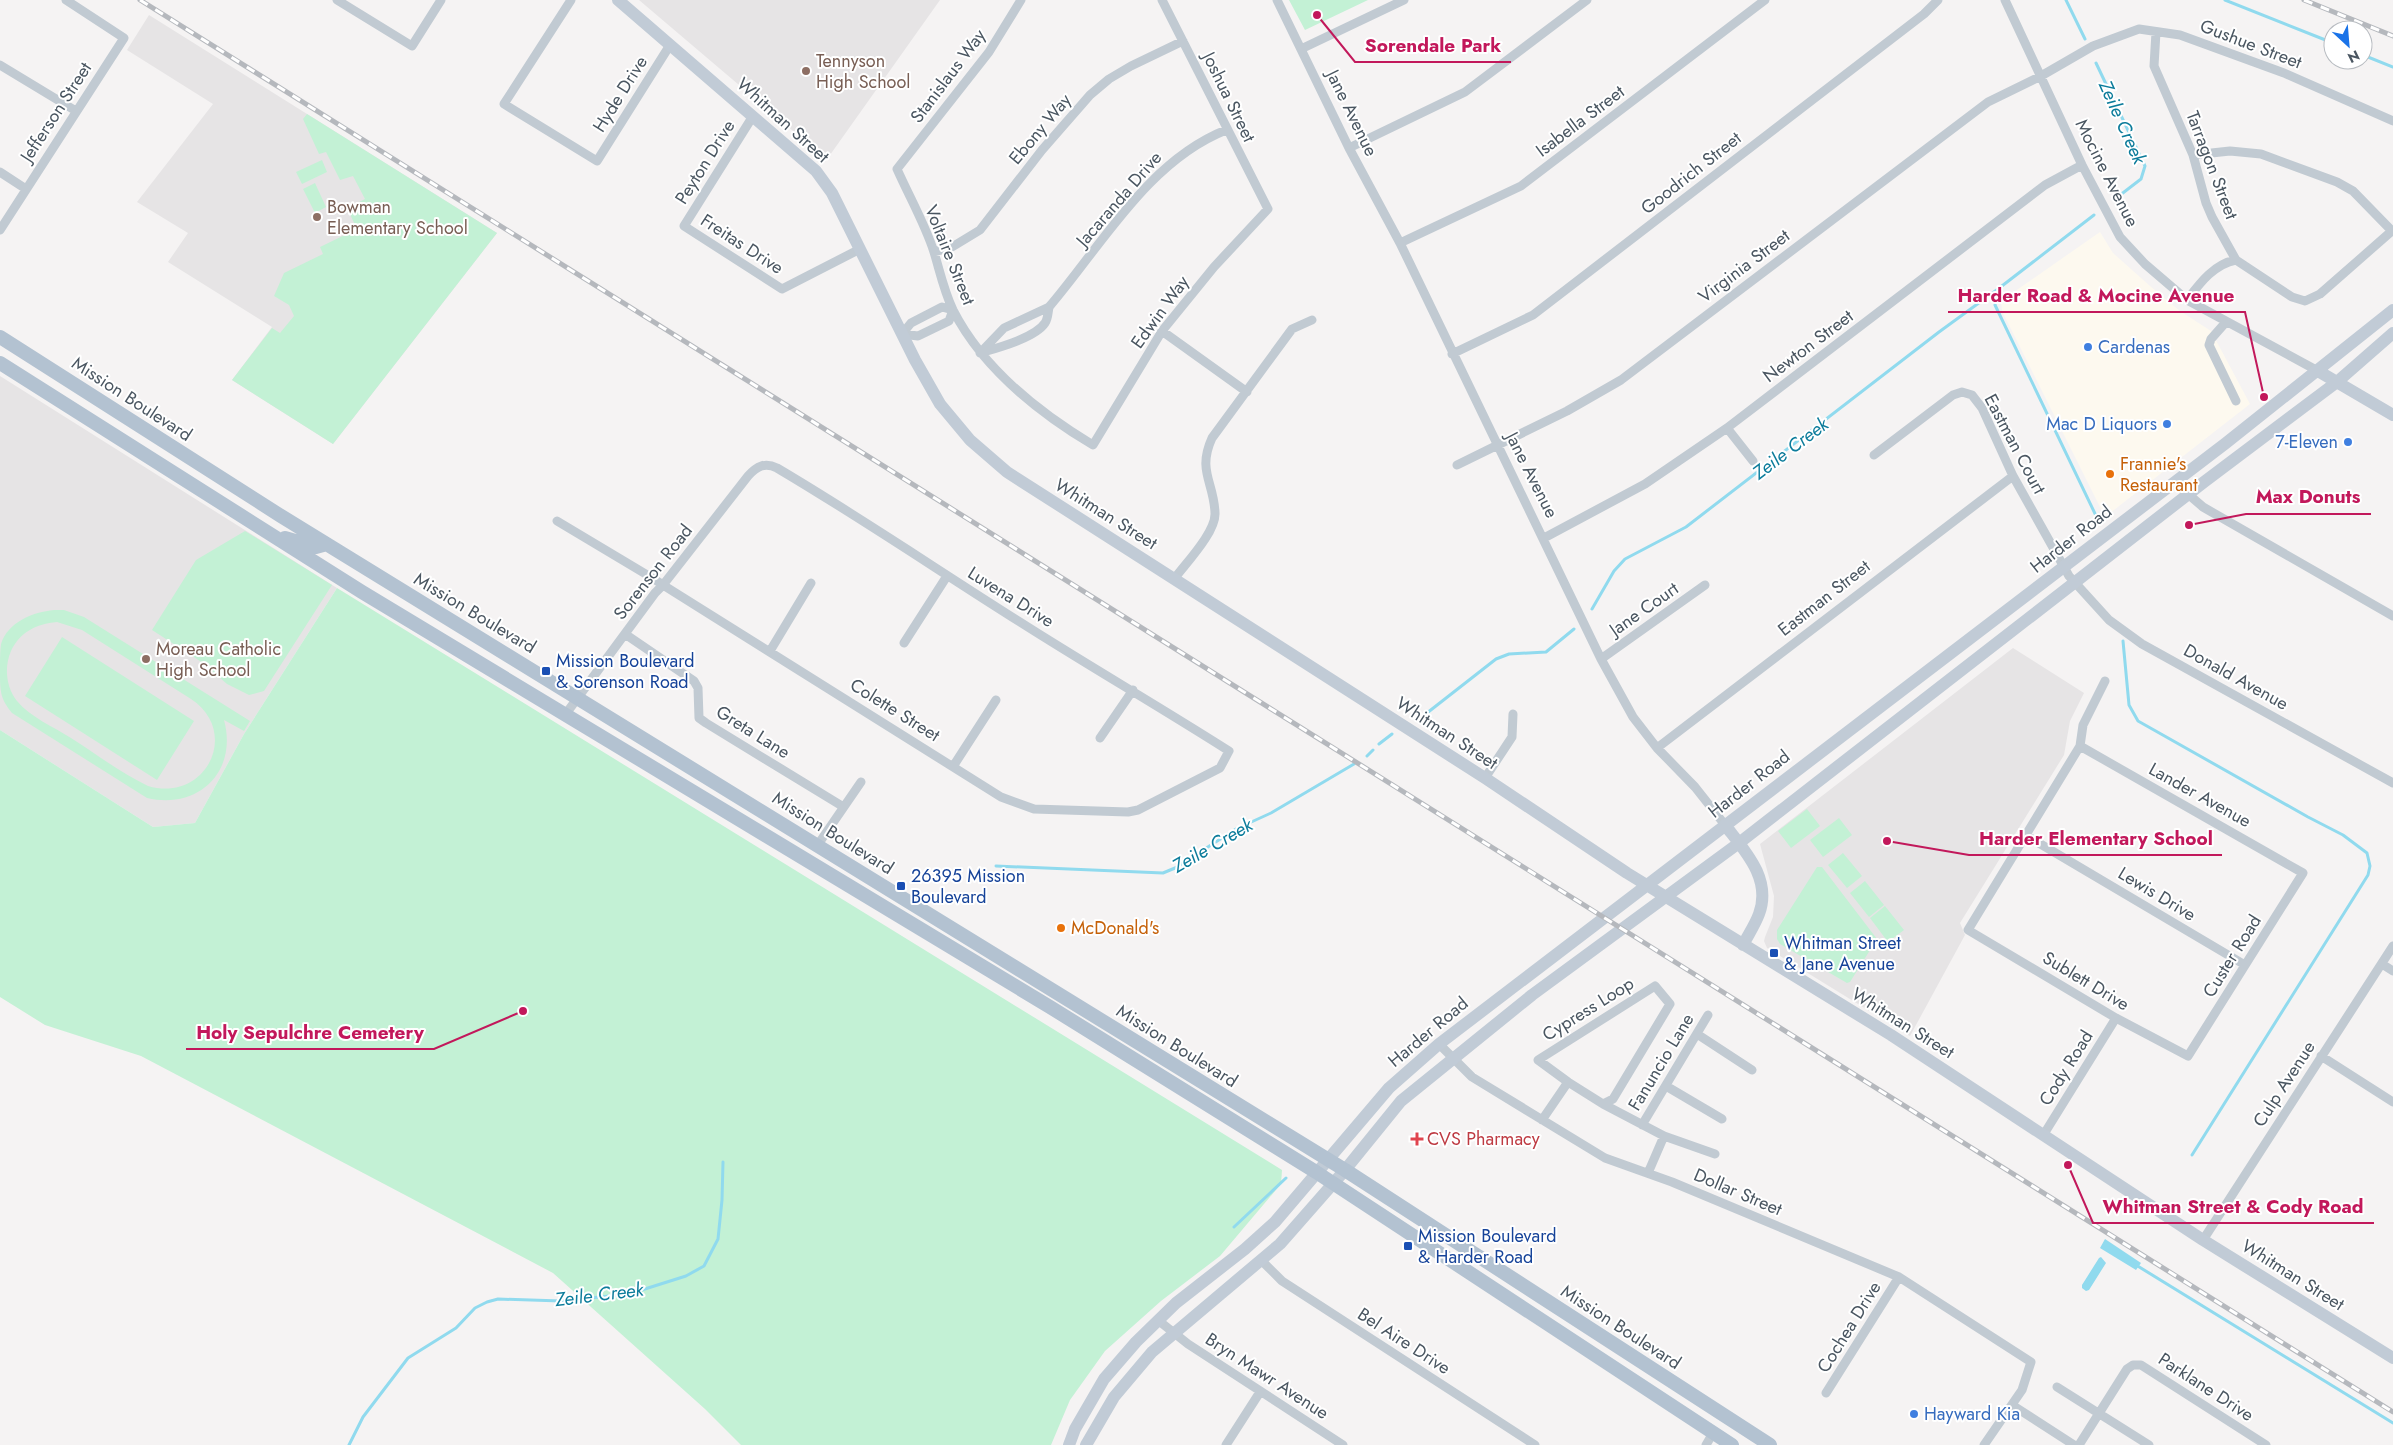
<svg xmlns="http://www.w3.org/2000/svg" width="2393" height="1445" viewBox="0 0 2393 1445" font-family="Jost,sans-serif">
	<style>
		.commercial { fill: #fdf9ef }
		.education { fill: #e6e4e5 }
		.green { fill: #c3f1d5; fill-rule: evenodd }
		.water { fill: #90daee }
		.lines { fill: none; stroke-linecap: round; stroke-linejoin: round }
		.stream { stroke: #90daee; stroke-width: 3 }
		.street { stroke: #c1cad2; stroke-width: 9 }
		.secondary { stroke: #c1cbd6; stroke-width: 12 }
		.primary { stroke: #b3c2d1; stroke-width: 14 }
		.rail-casing { stroke: #b5b8bd; stroke-width: 5 }
		.rail { stroke: #fff; stroke-width: 3; stroke-dasharray: 9; stroke-linecap: butt }
		.education-dot { fill: #8d6e63; stroke: #fff; stroke-width: 2 }
		.shop-dot { fill: #3f7fe0; stroke: #fff; stroke-width: 2 }
		.food-dot { fill: #e8710a; stroke: #fff; stroke-width: 2 }
		.transit-dot { fill: #1a4fb4; stroke: #fff; stroke-width: 2 }
		.health-dot { fill: #e0444e; stroke: #fff; stroke-width: 2 }
		.labels { text-anchor: middle; stroke-width: 4; stroke-linejoin: round; paint-order: stroke }
		.street-label { font-size: 18px; fill: #4a5661; stroke: #fff }
		.education-label { font-size: 18px; fill: #785e54; stroke: #fff; text-anchor: start }
		.shop-label { font-size: 18px; fill: #366cbe; stroke: #fff; text-anchor: start }
		.food-label { font-size: 18px; fill: #c56008; stroke: #fff; text-anchor: start }
		.transit-label { font-size: 18px; fill: #164399; stroke: #fff; text-anchor: start }
		.health-label { font-size: 18px; fill: #be3a42; stroke: #fff; text-anchor: start }
		.water-label { font-size: 19px; font-style: italic; fill: #0c7c9b; stroke: #fff }
		.leader { fill: none; stroke: #c2185b; stroke-width: 2 }
		.callout-dot { fill: #c2185b; stroke: #fff; stroke-width: 2 }
		.callout-label { font-size: 19px; text-anchor: middle; font-weight: bold; fill: #c2185b; stroke: #fff; stroke-width: 4; stroke-linejoin: round; paint-order: stroke }
	</style>
	<rect width="100%" height="100%" fill="#f5f3f3"/>
	<path class="commercial" d="M2100 232 2113 253 2150 286 2180 311 2211 331 2250 404 2105 517 2002 311 2001 301Z"/>
	<path class="education" d="M639 0H940L825 162 806 142Z
		M149 15 497 233 333 444 232 380 272 327 168 262 188 233 137 202 213 104 127 50Z
		M0 376 337 588 244 734 195 823 153 827 0 730Z
		M2013 648 2084 693 2070 721 2064 755 1960 923 1965 935 1910 1036 1767 948 1764 941 1765 937 1773 917 1774 896 1760 844Z"/>
	<path class="green" d="M1289 0H1368L1305 30Z
		M307 114 497 233 333 444 232 380 272 328 280 333 294 316 289 305 274 296 284 273 323 254 320 247 357 229 347 208 365 199 353 176 340 180 326 152 319 154 303 119Z
		M322 160 327 172 302 184 296 172Z
		M315 183 326 207 315 213 303 189Z
		M245 531 332 585 264 691 249 695 227 684 203 663 152 630 196 560Z
		M337 588 1282 1170 1281 1184 1220 1256 1161 1301 1105 1351 1070 1400 1051 1445H741L705 1409 553 1273 141 1056 45 1025 0 997V730L153 827 195 823 244 734Z
		M54 610H64L84 617 250 721 244 731 224 720C238 771 199 810 147 798L12 713C0 698 0 691 0 671 0 662 0 651 1 644 8 622 33 612 54 610ZM57 622 82 630 191 699C241 732 206 803 148 786 121 773 96 754 71 738 54 727 30 717 17 701 6 687 4 667 11 651 20 632 36 624 57 622Z
		M62 637 194 721 157 780 25 696Z
		M1807 809 1820 826 1791 848 1778 831Z
		M1839 818 1852 835 1823 857 1810 840Z
		M1843 853 1862 876 1847 888 1828 865Z
		M1817 867H1822L1877 939 1850 982 1847 983 1780 944 1777 939V930Z
		M1865 881 1884 905 1869 917 1850 893Z
		M1885 906 1904 930 1888 942 1870 918Z"/>
	<path class="water" d="M2105 1239 2141 1263 2136 1270 2100 1248Z
		M2101 1257 2106 1263 2089 1290 2086 1291 2082 1288V1285L2099 1258Z"/>
	<g class="lines">
		<path class="stream" d="M2066 0 2085 39
			M2225 0 2333 43
			M2363 55 2393 67
			M2096 63 2145 166 2141 179 2115 199
			M2094 215 1998 289 1995 305 2099 522
			M1592 609 1614 571 1625 559 1686 527 1939 332 1998 289
			M2123 641 2129 705 2138 721 2308 817 2343 835 2367 853 2370 866 2368 875 2192 1155
			M1418 720 1496 659 1509 654 1546 652 1574 629
			M1379 744 1392 734
			M1367 756 1373 750
			M996 866 1163 873 1175 868 1236 829 1271 813 1354 764
			M1234 1227 1286 1178
			M2136 1265 2393 1423
			M349 1445 363 1417 408 1358 456 1328 475 1308 487 1302 498 1299 561 1301 629 1294 686 1276 704 1266 718 1239 722 1200 723 1162"/>
		<path class="street" d="M337 0 412 46 441 0
			M571 0 504 104 597 161 670 45
			M1021 0 989 52 897 169C909 196 925 224 934 252 940 272 944 291 953 310 983 369 1038 412 1093 445L1162 331 1214 267 1268 209 1162 0
			M1277 0 1349 148 1400 243 1601 659 1633 717 1657 748 1695 787 1725 825
			M2005 0 2082 165 2120 237 2145 264 2187 300 2318 371
			M2156 32 2154 66 2193 155 2206 203 2212 217 2236 260 2292 297 2305 301 2320 294 2393 230
			M1301 49 1404 0
			M0 65 76 111
			M753 116 684 226 782 289 860 249
			M1349 148 1465 92 1587 0
			M2193 155 2230 151 2261 154 2337 182 2353 191 2392 231
			M0 172 26 189
			M0 230 124 38 66 0
			M1400 243 1521 186 1765 0
			M934 252 952 247 980 230 1042 150 1090 95 1109 79 1131 66 1183 41
			M2187 300C2200 283 2214 264 2236 260
			M942 307 953 310 949 321 918 336 902 334 911 323Z
			M2226 322 2211 339 2209 345 2236 401
			M1162 331 1247 392
			M980 353C997 348 1035 338 1045 323 1048 319 1048 312 1049 307 1102 245 1148 161 1226 130
			M980 353 1004 328 1049 307
			M1452 354 1533 315 1924 14 1938 0
			M1727 428 1753 461
			M1874 455 1953 395 1962 392 1972 395 1982 408 2013 476 2069 576 2109 620 2142 644 2393 783
			M1457 465 1567 411 1621 380 1988 102 2041 76 2093 46 2139 29 2180 35 2284 73 2393 121
			M2174 482 2203 507 2393 616
			M557 521 654 579 663 585 1001 797 1034 809 1128 812 1138 810 1220 768 1229 751C1160 707 1089 666 1020 622 939 571 860 517 777 468 765 462 757 466 748 476L663 585 655 593 565 715
			M1544 538 1645 484 1727 428 2045 185 2082 165
			M1175 578C1186 563 1216 532 1215 513 1214 482 1197 471 1212 438L1292 329 1312 320
			M625 634 694 681 698 688 699 718 706 723 842 806
			M904 643 947 576
			M770 651 811 583
			M1601 659 1705 585
			M1100 738 1133 690
			M2080 746 2303 873 2188 1056 2116 1018 1968 930 2080 746 2083 725 2105 681
			M1657 748 2013 476
			M954 765 996 700
			M1485 778 1512 737 1513 714
			M2027 836 2245 965
			M817 846 861 782
			M2382 964 2393 971
			M1697 1034 1752 1070
			M1439 1044 1472 1077 1605 1158 1672 1182 1899 1277 2031 1362 2022 1390 1984 1445
			M2321 1056 2393 1102
			M1666 1086 1722 1119
			M1603 1104 1664 1136 1715 1154
			M1542 1120 1568 1082 1603 1104 1613 1099 1670 1004 1655 986 1538 1060 1568 1082
			M1642 1125 1708 1015
			M2044 1134 2116 1018
			M1648 1173 1664 1136
			M2203 1240 2393 946
			M1261 1260 1282 1281 1535 1445
			M1159 1321 1188 1344 1343 1445
			M2057 1387 2149 1445
			M1826 1393 1899 1277
			M2012 1405 2074 1445
			M1226 1445 1260 1392
			M1706 1445 1713 1433
			M2079 1445 2127 1369 2133 1365H2141L2266 1445"/>
		<path class="secondary" d="M618 0 816 171 832 193 915 360 940 404 970 440 1007 472 1485 778 1627 873 1891 1035 2203 1240 2393 1358
			M2318 371 2393 415
			M1725 825C1745 851 1772 879 1759 914 1755 925 1748 935 1743 945
			M1069 1445 1075 1429 1104 1379 1136 1342 1176 1303 1245 1249 1275 1222 1389 1088 1439 1044 2226 443 2393 310
			M1086 1445 1114 1397 1152 1352 1280 1244 1345 1170 1401 1101 1532 995 1739 843 2204 482 2337 382 2393 333"/>
		<path class="primary" d="M0 337 281 516 1345 1170 1770 1445
			M0 363 362 592 1050 1007 1316 1172 1732 1445
			M285 538 316 547 327 544"/>
		<g class="rail-casing">
			<path id="rail" d="M140 0 2393 1412
				M2304 0 2393 36"/>
		</g>
		<use href="#rail" class="rail"/>
	</g>
	<g class="education-dot">
		<circle cx="806" cy="71" r="5"/>
		<circle cx="317" cy="217" r="5"/>
		<circle cx="146" cy="659" r="5"/>
	</g>
	<g class="shop-dot">
		<circle cx="2088" cy="347" r="5"/>
		<circle cx="2167" cy="424" r="5"/>
		<circle cx="2348" cy="442" r="5"/>
		<circle cx="1914" cy="1414" r="5"/>
	</g>
	<g class="food-dot">
		<circle cx="2110" cy="474" r="5"/>
		<circle cx="1061" cy="928" r="5"/>
	</g>
	<g class="transit-dot">
		<rect x="541" y="666" width="10" height="10" rx="2.5"/>
		<rect x="896" y="881" width="10" height="10" rx="2.5"/>
		<rect x="1769" y="948" width="10" height="10" rx="2.5"/>
		<rect x="1403" y="1241" width="10" height="10" rx="2.5"/>
	</g>
	<path class="health-dot" d="M1414.5 1131.5h5v5h5v5h-5v5h-5v-5h-5v-5h5z"/>
	<g class="labels">
		<g class="street-label">
			<text transform="translate(2251 44) rotate(21)" y="6">Gushue Street</text>
			<text transform="translate(948 76) rotate(-53)" y="6">Stanislaus Way</text>
			<text transform="translate(620 94) rotate(-58)" y="6">Hyde Drive</text>
			<text transform="translate(1229 97) rotate(64)" y="6">Joshua Street</text>
			<text transform="translate(56 112) rotate(-57)" y="6">Jefferson Street</text>
			<text transform="translate(1352 113) rotate(64)" y="6">Jane Avenue</text>
			<text transform="translate(783 120) rotate(42)" y="6">Whitman Street</text>
			<text transform="translate(1580 121) rotate(-37)" y="6">Isabella Street</text>
			<text transform="translate(1040 129) rotate(-50)" y="6">Ebony Way</text>
			<text transform="translate(705 162) rotate(-58)" y="6">Peyton Drive</text>
			<text transform="translate(2212 165) rotate(69)" y="6">Tarragon Street</text>
			<text transform="translate(1691 173) rotate(-38)" y="6">Goodrich Street</text>
			<text transform="translate(2107 173) rotate(63)" y="6">Mocine Avenue</text>
			<text transform="translate(1119 199) rotate(-49)" y="6">Jacaranda Drive</text>
			<text transform="translate(742 244) rotate(33)" y="6">Freitas Drive</text>
			<text transform="translate(950 255) rotate(68)" y="6">Voltaire Street</text>
			<text transform="translate(1744 266) rotate(-37)" y="6">Virginia Street</text>
			<text transform="translate(1160 312) rotate(-54)" y="6">Edwin Way</text>
			<text transform="translate(1808 346) rotate(-37)" y="6">Newton Street</text>
			<text transform="translate(132 399) rotate(33)" y="6">Mission Boulevard</text>
			<text transform="translate(2015 444) rotate(62)" y="6">Eastman Court</text>
			<text transform="translate(1532 475) rotate(63)" y="6">Jane Avenue</text>
			<text transform="translate(1106 514) rotate(32)" y="6">Whitman Street</text>
			<text transform="translate(2071 539) rotate(-38)" y="6">Harder Road</text>
			<text transform="translate(653 572) rotate(-52)" y="6">Sorenson Road</text>
			<text transform="translate(1011 597) rotate(32)" y="6">Luvena Drive</text>
			<text transform="translate(1824 598) rotate(-38)" y="6">Eastman Street</text>
			<text transform="translate(1644 609) rotate(-35)" y="6">Jane Court</text>
			<text transform="translate(475 613) rotate(31)" y="6">Mission Boulevard</text>
			<text transform="translate(2236 677) rotate(29)" y="6">Donald Avenue</text>
			<text transform="translate(895 710) rotate(32)" y="6">Colette Street</text>
			<text transform="translate(753 732) rotate(32)" y="6">Greta Lane</text>
			<text transform="translate(1447 733) rotate(33)" y="6">Whitman Street</text>
			<text transform="translate(1749 784) rotate(-38)" y="6">Harder Road</text>
			<text transform="translate(2200 795) rotate(29)" y="6">Lander Avenue</text>
			<text transform="translate(833 833) rotate(32)" y="6">Mission Boulevard</text>
			<text transform="translate(2157 894) rotate(31)" y="6">Lewis Drive</text>
			<text transform="translate(2232 956) rotate(-58)" y="6">Custer Road</text>
			<text transform="translate(2086 981) rotate(31)" y="6">Sublett Drive</text>
			<text transform="translate(1588 1009) rotate(-32)" y="6">Cypress Loop</text>
			<text transform="translate(1903 1023) rotate(32)" y="6">Whitman Street</text>
			<text transform="translate(1428 1032) rotate(-40)" y="6">Harder Road</text>
			<text transform="translate(1177 1046) rotate(32)" y="6">Mission Boulevard</text>
			<text transform="translate(1661 1062) rotate(-59)" y="6">Fanuncio Lane</text>
			<text transform="translate(2066 1068) rotate(-58)" y="6">Cody Road</text>
			<text transform="translate(2284 1084) rotate(-57)" y="6">Culp Avenue</text>
			<text transform="translate(1738 1192) rotate(23)" y="6">Dollar Street</text>
			<text transform="translate(2293 1275) rotate(32)" y="6">Whitman Street</text>
			<text transform="translate(1621 1327) rotate(33)" y="6">Mission Boulevard</text>
			<text transform="translate(1849 1327) rotate(-58)" y="6">Cochea Drive</text>
			<text transform="translate(1404 1341) rotate(33)" y="6">Bel Aire Drive</text>
			<text transform="translate(1267 1376) rotate(33)" y="6">Bryn Mawr Avenue</text>
			<text transform="translate(2206 1387) rotate(33)" y="6">Parklane Drive</text>
		</g>
		<g class="education-label">
			<text x="816" y="67">Tennyson<tspan x="816" dy="21">High School</tspan></text>
			<text x="327" y="213">Bowman<tspan x="327" dy="21">Elementary School</tspan></text>
			<text x="156" y="655">Moreau Catholic<tspan x="156" dy="21">High School</tspan></text>
		</g>
		<g class="shop-label">
			<text x="2098" y="353">Cardenas</text>
			<text x="2157" y="430" text-anchor="end">Mac D Liquors</text>
			<text x="2338" y="448" text-anchor="end">7-Eleven</text>
			<text x="1924" y="1420">Hayward Kia</text>
		</g>
		<g class="food-label">
			<text x="2120" y="470">Frannie's<tspan x="2120" dy="21">Restaurant</tspan></text>
			<text x="1071" y="934">McDonald's</text>
		</g>
		<g class="transit-label">
			<text x="556" y="667">Mission Boulevard<tspan x="556" dy="21">&amp; Sorenson Road</tspan></text>
			<text x="911" y="882">26395 Mission<tspan x="911" dy="21">Boulevard</tspan></text>
			<text x="1784" y="949">Whitman Street<tspan x="1784" dy="21">&amp; Jane Avenue</tspan></text>
			<text x="1418" y="1242">Mission Boulevard<tspan x="1418" dy="21">&amp; Harder Road</tspan></text>
		</g>
		<g class="health-label">
			<text x="1427" y="1145">CVS Pharmacy</text>
		</g>
		<g class="water-label">
			<text transform="translate(2123 122) rotate(66)" y="7">Zeile Creek</text>
			<text transform="translate(1790 448) rotate(-37)" y="7">Zeile Creek</text>
			<text transform="translate(1212 845) rotate(-30)" y="7">Zeile Creek</text>
			<text transform="translate(599 1294) rotate(-7)" y="7">Zeile Creek</text>
		</g>
	</g>
	<path class="leader" d="M1317 15L1355 62H1511M2264 397L2245 312H1948M2189 525L2246 514H2371M1887 841L1969 855H2222M523 1011L434 1049H186M2068 1165L2093 1223H2374"/>
	<g class="callout-dot">
		<circle cx="1317" cy="15" r="5"/>
		<circle cx="2264" cy="397" r="5"/>
		<circle cx="2189" cy="525" r="5"/>
		<circle cx="1887" cy="841" r="5"/>
		<circle cx="523" cy="1011" r="5"/>
		<circle cx="2068" cy="1165" r="5"/>
	</g>
	<g class="callout-label">
		<text x="1433" y="52">Sorendale Park</text>
		<text x="2096" y="302">Harder Road &amp; Mocine Avenue</text>
		<text x="2308" y="503">Max Donuts</text>
		<text x="2096" y="845">Harder Elementary School</text>
		<text x="310" y="1039">Holy Sepulchre Cemetery</text>
		<text x="2233" y="1213">Whitman Street &amp; Cody Road</text>
	</g>
	<g transform="translate(2348 45) rotate(154)"><circle r="24" fill="#ffffff" stroke="#b7bbc0"/>
	<path d="M0-4L9 19L0 12L-9 19Z" fill="#1a73e8"/>
	<text y="-8" font-size="14" font-weight="bold" text-anchor="middle" fill="#4a5661">N</text>
	</g>
</svg>
